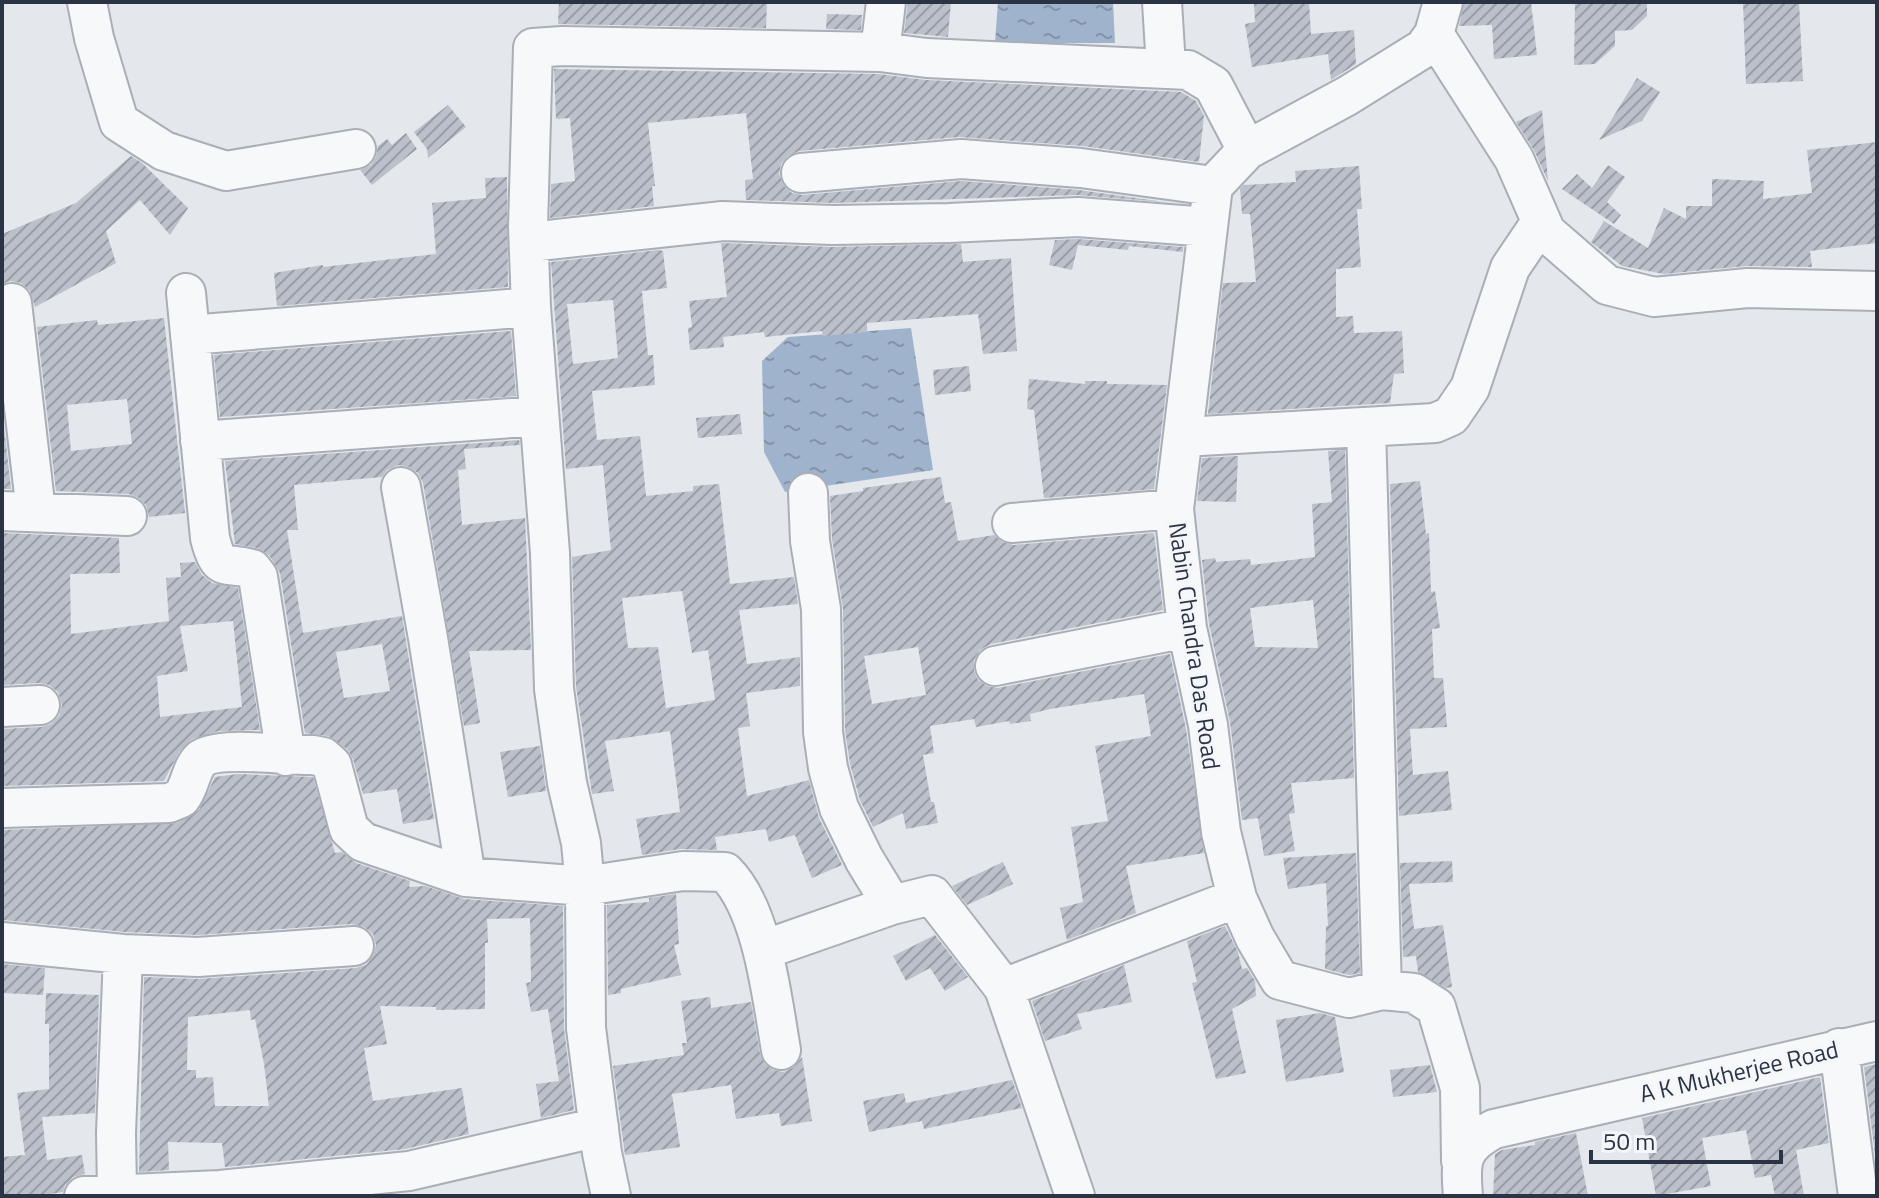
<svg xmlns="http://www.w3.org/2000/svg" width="1879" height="1198" viewBox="0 0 1879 1198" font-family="'Titillium Web',sans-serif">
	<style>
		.water { fill: url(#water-ripples) }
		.building { fill: url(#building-hatch); fill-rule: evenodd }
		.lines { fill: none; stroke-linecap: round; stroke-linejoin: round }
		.minor-casing { stroke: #a9aeb7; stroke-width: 42 }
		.minor { stroke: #f7f8fa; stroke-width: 38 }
		.labels { text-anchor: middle; stroke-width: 6; stroke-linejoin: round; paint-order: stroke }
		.street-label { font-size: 24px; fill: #2b3445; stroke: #f4f6f9 }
	</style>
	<defs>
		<pattern id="water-ripples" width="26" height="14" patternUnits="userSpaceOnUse" patternTransform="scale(2)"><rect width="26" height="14" fill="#9fb4cc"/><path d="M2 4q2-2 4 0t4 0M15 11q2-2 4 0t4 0" fill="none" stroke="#8293a7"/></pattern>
		<pattern id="building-hatch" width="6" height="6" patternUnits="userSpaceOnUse" patternTransform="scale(2)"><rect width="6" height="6" fill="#bbc0ca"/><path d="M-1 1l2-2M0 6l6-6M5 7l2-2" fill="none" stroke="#989da6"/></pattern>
	</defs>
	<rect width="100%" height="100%" fill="#e4e7ec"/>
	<path class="water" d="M998 2H1113L1115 43H995Z
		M911 328 933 470 785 492 764 452 762 361 788 337Z"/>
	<path class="building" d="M559 2H767L766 28 558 24Z
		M908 2H951L948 37 904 33Z
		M1254 2H1309L1311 34 1354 30 1356 64 1331 80 1328 54 1252 67 1245 24 1255 22Z
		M1464 2H1531L1537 55 1494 59 1492 25 1459 26Z
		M1575 2H1647V16L1632 30 1615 31V46L1595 64 1574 65Z
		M1743 2H1799L1803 81 1746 84Z
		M827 14 862 15 861 30 826 29Z
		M554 69 878 74 926 80 1181 92 1196 101 1204 116 1199 162 1083 146 959 137 799 151 788 156 781 164 779 174 784 186 792 193 802 195 961 181 1079 190 1164 202 1077 195 833 203 746 200 745 180 753 179 746 113 648 123 655 186H652L654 206 550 218 551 184 575 181 570 118 556 119Z
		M1637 78 1660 92 1642 121 1599 140Z
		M448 105 466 127 428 158 427 149 414 132Z
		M1542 110 1548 181 1534 150 1516 122Z
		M406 133 417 149 372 185 360 170 371 165 376 157 378 146 387 139 392 145Z
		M1877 142V243L1810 251 1812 267 1746 266 1664 274 1622 266 1591 242 1604 221 1648 248 1664 208 1686 219V206H1712V179L1764 181 1763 199 1812 193 1807 150Z
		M131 156 142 163 188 208 170 235 140 200 106 231 116 263 35 307 30 291 21 283 10 281 2 284V234L76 203Z
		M1608 165 1625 177 1607 202 1621 215 1614 224 1562 189 1577 174 1592 188Z
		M1359 166 1362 209H1357L1361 267 1336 269V317L1353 316 1354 333 1402 331 1404 373 1394 374 1390 403 1208 414 1223 283 1256 282 1250 214H1242L1240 189 1244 185 1296 182 1295 171Z
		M507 177 508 287 277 306 274 273 323 265V267L436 254 432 203 486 198 485 178Z
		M1078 239 1183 247V252L1129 246 1128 250 1078 245 1072 270 1049 265 1055 240Z
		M721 243 833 247 961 244 963 262 1011 258 1017 351 983 354 978 314 867 323V332L823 336 822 331 765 337 764 332 723 337 724 347 690 350 688 328 692 327 689 301 727 297Z
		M659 250 663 251 667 288 642 291 648 355H653L655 385 592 391 597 440 640 436 646 496 693 491V486L719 484 730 584 794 577 798 604 739 610 747 664 800 657V686L746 693 750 726 738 728 747 796 809 780 819 818 842 865 812 878 795 835 769 842 766 829 715 837 717 850 680 849 642 855 636 819 680 812 670 731 605 741 614 791 592 794 576 687 572 557 611 550 603 465 566 469 551 262ZM613 300 618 358 573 364 567 304ZM682 591 692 653 708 650 715 700 666 708 658 647 628 648 622 598Z
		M164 318 185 513 149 517 146 505 139 498 129 494 56 491 37 327 97 320 98 325ZM127 399 132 444 71 451 67 405Z
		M511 331 516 396 220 417 214 355Z
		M969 366 971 391 935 395 933 370Z
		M1029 379 1085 384V381H1107V384L1167 385 1154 489 1044 498 1034 410 1027 409Z
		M2 409 11 489H2Z
		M740 414 742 434 698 438 696 418Z
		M519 440 520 445 464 449 466 469 458 470 462 525 525 518 531 650 469 651 480 723 464 726 423 483 418 473 409 467 398 465 387 470 382 477 294 485 298 530H287L303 633 402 616 434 819 403 824 397 789 363 794 353 759 347 749 328 736 305 733 280 573 269 555 257 548 235 544 225 461ZM382 644 390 691 344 698 336 652Z
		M1345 450 1354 778 1291 783 1295 813 1289 814 1295 851 1264 856 1258 818 1242 820 1230 722 1209 624 1202 560 1215 558 1216 562 1250 559 1251 565 1315 557 1312 504 1332 502 1328 451ZM1313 600 1318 648 1255 647 1250 608Z
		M1238 456 1236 502 1197 501 1202 458Z
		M941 477 945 503 951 502 958 541 994 535 1002 542 1014 545 1154 533 1163 610 991 644 980 650 974 660V671L978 680 987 686 998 688 1170 654 1186 729 1204 853 1126 866 1136 913 1067 940 1060 908 1083 902 1071 827 1108 821 1095 746 1151 736 1144 694 1050 709 1030 714 1031 721 1010 724 1009 721 976 727 974 719 930 726 934 753 923 755 931 802H934L938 823 906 829 903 813 873 827 860 800 850 764 845 730 843 609 832 539 830 496 863 491V488ZM918 647 926 695 872 704 864 656Z
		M1420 481 1426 534 1429 533 1431 592 1435 591 1440 628 1432 629 1434 678H1443L1447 727 1410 729 1413 775 1448 771 1452 810 1399 816 1390 484Z
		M2 533 119 538 120 573 70 574 71 634 169 621 166 578 181 577 180 563 195 562 202 575 212 583 238 588 260 730 219 731 192 739 179 752 164 781 2 786V729L41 727 51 724 59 716 62 705 58 692 49 685 39 683 2 685ZM233 621 242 707 160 717 157 676 188 671 180 626Z
		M540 746 546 791 508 797 500 752Z
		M238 774 313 777 335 853 342 852 356 863 410 881 409 887 425 886 464 899 563 906 564 1028 574 1110 541 1118 536 1084 559 1081 548 1009 531 1012 526 983 531 982 530 918 487 919 488 943H485V1009L436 1010V1007L380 1006 387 1044 364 1048 373 1101 462 1088 469 1134 405 1149 225 1167 222 1143 168 1142 169 1170 139 1172 144 977 199 979 356 968 366 965 373 956 376 945 373 934 364 927 352 924 198 935 125 932 2 920V830L177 823 199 810 215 777ZM250 1010 251 1020 255 1019 264 1064 269 1106H215L213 1077 196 1078V1070H187L188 1017Z
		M1356 853 1360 973 1349 975 1325 969 1326 926H1328L1326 883 1288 889 1283 858Z
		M1452 861 1453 882 1409 884 1414 929 1443 925 1452 987 1446 988 1418 972 1416 956 1403 957 1400 863Z
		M1003 862 1013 884 967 905 952 886Z
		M676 894 679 944 674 945 681 975 621 989V993L608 995 607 905 649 902V898Z
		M1225 926 1238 952 1242 969 1247 968 1255 981 1256 996 1232 1009 1246 1073 1216 1079 1192 983 1197 982 1187 941Z
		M935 935 968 977 945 991 930 968 906 981 893 956Z
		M2 964 45 968 43 995 2 993Z
		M1124 965 1132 1002 1077 1014 1082 1029 1045 1041 1032 1001Z
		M46 993 99 995 95 1113 42 1117 47 1160 82 1155 85 1174 73 1177 65 1185 63 1192 50 1194V1196H2V1157L25 1155 17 1093 49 1089V1024H45Z
		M710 997 711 1008 751 1002 760 1054 765 1064 773 1070 784 1072 794 1067 802 1057 812 1121 781 1126 779 1113 736 1119 731 1085 672 1094 680 1147 625 1155 613 1066 684 1055 682 1043H687L681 1001Z
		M1320 1013 1335 1017 1344 1072 1286 1082 1276 1020Z
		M1877 1064V1171L1864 1067Z
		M1430 1065 1437 1092 1393 1097 1390 1070Z
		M1820 1077 1829 1143 1796 1150 1804 1196H1775L1771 1175 1755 1178 1746 1130 1702 1138 1711 1186 1656 1196 1642 1118Z
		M1012 1080 1022 1108 924 1129 922 1121 869 1132 863 1101 904 1093 906 1103Z
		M1576 1133 1588 1196H1493L1495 1154 1502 1150 1535 1145V1142Z"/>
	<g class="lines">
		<g class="minor-casing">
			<path id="minor" d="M87 2 94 38 119 122 164 151 226 171 356 149
				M1162 2 1166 67
				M1443 2 1434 34 1424 48 1347 96 1247 150 1213 186 1174 509 1187 628 1208 725 1221 832 1237 898 1255 938 1280 980 1349 998 1382 990 1414 993 1436 1007 1460 1088 1461 1161
				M1434 34 1514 159 1546 232 1607 285 1654 297 1748 288 1877 291
				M880 52 886 2
				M801 173 961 159 1081 168 1213 186
				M530 242 723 221 833 225 949 223 1078 217 1208 227
				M186 293 210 538C219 574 224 561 252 569L258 577 286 756
				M12 303 36 512
				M190 335 531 307
				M1366 427 1382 990
				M1183 437 1435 423 1451 416 1470 388 1510 268 1541 222
				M200 441 539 416
				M401 487 428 638 466 877
				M808 493 810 541 821 609 823 732 828 768 839 808 864 859 892 905
				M2 511 127 516
				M1012 523 1174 509
				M995 666 1187 628
				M2 707 40 705
				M2 808 169 803 181 798C190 787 191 768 201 759 219 745 288 756 313 755L323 757 332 765 349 829 363 842 466 877 585 886 683 871 725 872C763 909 772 999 781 1050
				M2 942 123 954 198 957 354 946
				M763 950 892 905 932 895 1004 988 1075 1196
				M1004 988 1237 898
				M1839 1048 1858 1196
				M117 1193 116 1133 123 954
				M84 1196 220 1190 409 1171 599 1127
				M611 1196 602 1153 586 1028 585 886 581 843 567 783 554 689 550 553 531 307 528 227 533 48 562 46 880 52 927 58 1188 70 1213 85 1247 150
				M1463 1196C1460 1161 1460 1147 1494 1129L1877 1041"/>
		</g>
		<use href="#minor" class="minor"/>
	</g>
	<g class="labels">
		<g class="street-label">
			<text transform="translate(1194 646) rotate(82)" y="8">Nabin Chandra Das Road</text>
			<text transform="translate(1739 1072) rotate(-13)" y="8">A K Mukherjee Road</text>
		</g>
	</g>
	<rect width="1879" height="1198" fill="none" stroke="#2b3445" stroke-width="8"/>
	<path d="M1591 1150v12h190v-12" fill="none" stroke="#2b3445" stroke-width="4"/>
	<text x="1603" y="1150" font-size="24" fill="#2b3445" stroke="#f4f6f9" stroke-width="6" paint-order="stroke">50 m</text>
</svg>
